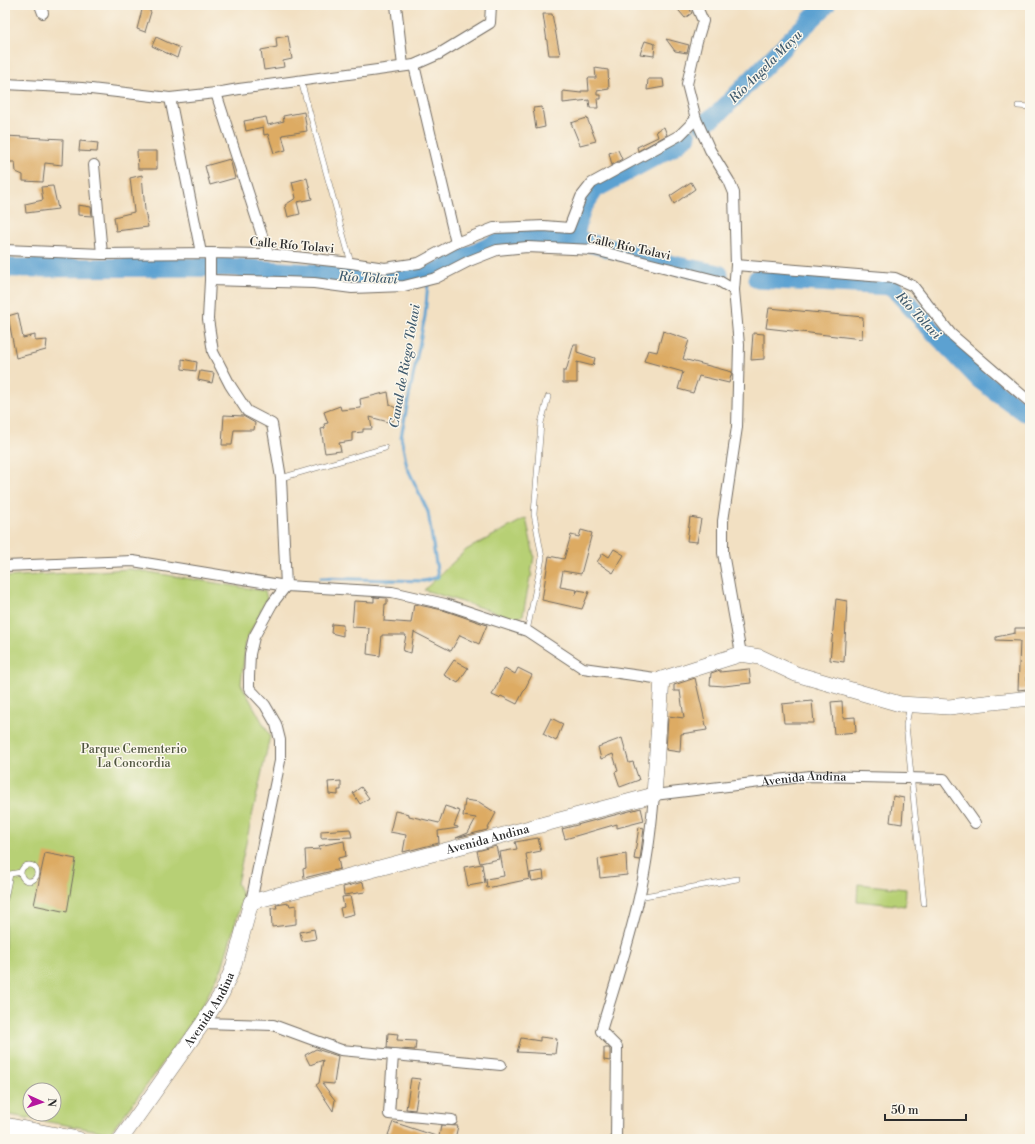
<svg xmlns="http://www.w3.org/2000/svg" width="1035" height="1144" viewBox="0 0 1035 1144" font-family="'Libre Bodoni',serif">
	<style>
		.green { fill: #b7d075; stroke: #717e50; fill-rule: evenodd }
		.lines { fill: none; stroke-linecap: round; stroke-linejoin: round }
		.stream { stroke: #5ca1d1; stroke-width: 3 }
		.river { stroke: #5ca1d1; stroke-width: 19 }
		.building { fill: #ddab64 }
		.lane-casing { stroke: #716a60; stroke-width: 6 }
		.street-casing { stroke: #716a60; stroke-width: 12 }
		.secondary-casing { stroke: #716a60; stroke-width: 16 }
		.lane { stroke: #fff; stroke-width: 5 }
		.street { stroke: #fff; stroke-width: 10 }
		.secondary { stroke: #fff; stroke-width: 15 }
		.labels { text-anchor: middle; stroke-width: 3; stroke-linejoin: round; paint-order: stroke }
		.street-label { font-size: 12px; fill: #2b2b2b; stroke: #fbf7ec }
		.park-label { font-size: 12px; fill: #4e543e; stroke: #fbf7ec }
		.water-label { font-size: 13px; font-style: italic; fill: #3f5a6d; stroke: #fbf7ec }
	</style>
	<rect width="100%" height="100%" fill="#fbf7ec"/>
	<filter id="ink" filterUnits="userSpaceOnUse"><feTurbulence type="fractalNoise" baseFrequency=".025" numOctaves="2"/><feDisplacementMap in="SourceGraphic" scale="8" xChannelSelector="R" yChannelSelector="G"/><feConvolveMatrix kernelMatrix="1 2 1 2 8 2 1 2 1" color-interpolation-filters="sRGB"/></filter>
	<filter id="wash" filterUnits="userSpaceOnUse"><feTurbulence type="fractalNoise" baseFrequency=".012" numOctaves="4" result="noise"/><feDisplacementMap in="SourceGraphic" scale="16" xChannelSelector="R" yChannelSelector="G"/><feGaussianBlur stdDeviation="0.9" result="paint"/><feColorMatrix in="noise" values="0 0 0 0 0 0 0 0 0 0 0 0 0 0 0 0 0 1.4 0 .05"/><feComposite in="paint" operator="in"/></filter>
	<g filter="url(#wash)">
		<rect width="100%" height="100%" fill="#f2e0c2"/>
		<path class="green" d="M526 518 534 556 531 574 532 576 530 577 523 615 517 619 424 590 466 550Z
			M130 569 265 591 267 598 246 641 241 684 270 736 237 883 243 897 222 968 200 1010 153 1077 110 1133 5 1114V577ZM30 1090H54V1114H30Z
			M858 884 906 889 905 906 857 901Z"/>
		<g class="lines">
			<path class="stream" d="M321 578 424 581 438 577 428 512 407 467 401 437 425 316 428 283"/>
			<path class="river" d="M703 124 720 112 788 42 826 5
				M574 239 581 210 595 189 671 148 687 136
				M5 268 226 267 395 279 429 275 494 244 521 238 574 239 673 265 719 274
				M757 279 892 286 934 332 979 379 1024 412 1030 413"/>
		</g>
		<g id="blocks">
			<path class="building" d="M674 5H687L692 13 685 18Z
				M143 6 151 12 145 32 137 29Z
				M543 14H552L560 55H549Z
				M288 36 292 59 283 61 284 67 264 70 261 50 277 47 276 38Z
				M156 37 180 48 177 58 152 46Z
				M666 39 689 45 687 53 675 51Z
				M645 41 655 44 654 56 640 54Z
				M595 68 608 70 609 89 597 91V95H601V99H597L598 108H590L589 100 563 103V91L581 93V91H589L588 78H596Z
				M648 79H663L664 87 647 90Z
				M542 107 545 127 536 129 533 108Z
				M304 112 307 131 282 135 286 150 274 153 268 134 264 135 263 127 246 131 244 121 266 117 268 125 284 121 283 116Z
				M587 118 596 141 580 145 571 123Z
				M664 127 667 135 638 151 637 147 658 137 656 131Z
				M5 136 63 139 62 165 45 163 43 182 23 181V175L16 172 15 162H5Z
				M80 141 98 143 97 152 79 151Z
				M618 150 622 159 612 165 609 153Z
				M137 151H157V169H138Z
				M230 159 235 178 210 185 205 166Z
				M142 175 145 210 148 227 116 231 114 217 134 212 130 178Z
				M307 178 312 199 297 202 300 214 288 217 285 205 296 198 292 182Z
				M691 182 695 189 674 204 670 196Z
				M53 186 58 209 26 213 25 204 43 200 41 187Z
				M78 205 91 207 92 216 78 215Z
				M769 308 863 317 862 339 766 328Z
				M18 313 23 338 35 335V341L47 340 46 350 16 358 8 316Z
				M663 331 689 340 683 359 732 372 729 383 699 376 693 393 678 389 683 372 644 361 648 350 657 352Z
				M753 333 764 334V359L751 360Z
				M574 344H577V352L595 358 593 366 577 362V383H563V371H566Z
				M182 359 197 362 196 371 182 369Z
				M200 371 214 373 212 383 198 380Z
				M388 392 390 405 398 409 392 423 370 417 372 429H363V432L352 433V441L339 443 341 451 325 453 321 429 325 428 324 424 328 423 324 412 340 406 341 410 361 408 360 399Z
				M224 415 243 416 255 423 254 430H234L232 445H222Z
				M690 517 701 519 697 542 687 541Z
				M581 530 592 533 581 574 563 571 560 587 577 590 575 595 578 590 589 592 582 609 542 600 549 556 564 559 571 535 579 537Z
				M614 549 624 555 613 573 597 562 603 553 609 557Z
				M374 597 387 598V604H385L384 621 411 623 414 604 443 610 487 625 479 644 460 635 451 651 414 632 411 653 403 651 406 635H382L380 656 367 654 369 628 352 627 354 601 374 602Z
				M836 599 847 601 844 662 830 660Z
				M332 624 343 625V636L331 633Z
				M1015 628H1030V664H1027V689L1018 690 1020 641 996 640V637L1015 633Z
				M454 660 468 668 458 683 444 675Z
				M505 668 515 674 518 668 532 675 517 704 501 696 499 698 492 695Z
				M749 669 751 683 724 686 710 685 711 673 720 670V672Z
				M695 678 707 730 681 734 680 752 666 750 668 716 684 718 680 691H674V685Z
				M812 701 814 723H784L782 704Z
				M842 701 843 718 855 717 856 732 834 734 831 702Z
				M551 718 563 724 556 741 543 734Z
				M622 738 629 763 633 762 639 780 620 787 615 772 618 771 613 754 601 759 598 747Z
				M341 781V790H338V795L329 794 328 782Z
				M361 787 369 798 360 804 353 793Z
				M893 796 904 798 902 824 890 822Z
				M465 800 479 802 496 813 487 830 456 838 468 833 476 818 463 816Z
				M445 806 460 811 454 826 458 827V828L438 831 439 843 403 852 406 835 390 832 395 811 409 814V816L439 823Z
				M641 808 644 821 617 828V824L565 839 562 829Z
				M639 827 644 828 640 860 634 859Z
				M350 829 352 837 321 838V831Z
				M538 838 541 851 526 854 530 879 487 888 486 879 504 876 500 852 517 849 515 842Z
				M344 841 346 856 338 858 340 869 304 878 303 869 306 868 305 850 320 849 319 846Z
				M496 846 499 859 480 863 477 851Z
				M45 853 76 859 67 912 34 905Z
				M626 854 627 875 600 878 598 859Z
				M482 864 485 883 468 886 464 867Z
				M543 871 544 879 532 881 530 873Z
				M363 882 365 892 344 895 343 887Z
				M350 896 354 914 342 917 340 908 344 907 342 897Z
				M289 903 290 906 296 905V924L272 927 271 908H277L276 905Z
				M314 929 316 939 302 941 300 932Z
				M388 1033 398 1034 397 1040 416 1041 415 1050 387 1048Z
				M540 1037 557 1039 555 1054 517 1052 521 1038 540 1041Z
				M604 1048H609L610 1050V1061L604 1060Z
				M316 1049 338 1056 334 1084 322 1083 335 1100 333 1111 316 1085 319 1083 323 1060 310 1065 305 1055Z
				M411 1078 420 1079 415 1110 406 1109Z
				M393 1122 439 1137 441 1125 458 1126 455 1139 440 1137 439 1139H398L388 1135Z"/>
		</g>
	</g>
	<g filter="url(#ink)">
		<use href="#blocks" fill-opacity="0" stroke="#716a60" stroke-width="1"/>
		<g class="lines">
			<g class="lane-casing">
				<path id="lane" d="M301 81 351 263
					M1018 106 1030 107
					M281 478 385 448
					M527 631 542 558 534 514 541 423 548 397
					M910 705 906 725 924 903
					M21 873a8 8 0 1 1 16 0a8 8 0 1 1-16 0Z
					M639 897 737 879
					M5 899 10 874 21 872"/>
			</g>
			<g class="street-casing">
				<g id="street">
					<path d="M40 5 43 13"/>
					<path d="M396 5 403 66"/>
					<path d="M696 5 703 21 697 41 687 84 696 119 710 150 729 181 734 193 736 265 734 290 739 345 737 427 723 521V553L741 654"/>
					<path d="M414 65 456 243"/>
					<path d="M5 84 82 88 170 98 216 93 239 89 414 65 439 54 490 23 491 5"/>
					<path d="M216 93 268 254"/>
					<path d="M170 98 201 253"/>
					<path d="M94 165 102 254"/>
					<path d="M5 250 102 254 210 253 268 254 351 263 385 268 419 263 456 243 494 228 544 226 569 228 581 197 592 183 680 135 696 119"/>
					<path d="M210 253V280L208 319 213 352 230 385 247 411 272 424 281 478 286 586 272 604 254 637 250 654 249 677V688L265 705 276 724 280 740V761L251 902"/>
					<path d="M736 265 895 278 913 286 951 334 1030 402"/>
					<path d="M210 280 314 283 352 288 404 286 436 278 469 261 497 250 527 247 595 250 719 281 734 290"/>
					<path d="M5 566 133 561 286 586 392 592 445 604 527 631 583 668 662 679"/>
					<path d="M203 1023 273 1025 341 1050 501 1065"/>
					<path d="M393 1055 389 1114 452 1120"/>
					<path id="s1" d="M616 1139 617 1047 601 1031C614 987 629 943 639 898 647 864 651 830 654 795L810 776 907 778 944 779 975 823"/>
				</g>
			</g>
			<g class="secondary-casing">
				<g id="secondary">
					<path d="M5 1125 78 1139"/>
					<path id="s2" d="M121 1139 203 1023 222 993 233 968 251 902 654 795 662 679 741 654 760 657 796 674 900 704 949 707 1030 698"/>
				</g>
			</g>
			<use href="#lane" class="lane"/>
			<use href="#street" class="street"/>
			<use href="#secondary" class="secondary"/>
		</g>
	</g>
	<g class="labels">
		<g class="street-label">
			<text transform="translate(292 245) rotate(5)" y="4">Calle Río Tolavi</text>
			<text transform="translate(629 247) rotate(12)" y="4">Calle Río Tolavi</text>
			<text dy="4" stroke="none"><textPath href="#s1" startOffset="508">Avenida Andina</textPath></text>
			<text dy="4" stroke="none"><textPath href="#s2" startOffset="518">Avenida Andina</textPath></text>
			<text dy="4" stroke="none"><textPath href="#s2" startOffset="157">Avenida Andina</textPath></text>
		</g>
		<g class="park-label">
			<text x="134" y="753">Parque Cementerio<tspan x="134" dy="14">La Concordia</tspan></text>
		</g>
		<g class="water-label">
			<text transform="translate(765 66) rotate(-45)" y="5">Río Angela Mayu</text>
			<text transform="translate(368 277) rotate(3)" y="5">Río Tolavi</text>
			<text transform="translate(919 315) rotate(47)" y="5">Río Tolavi</text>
			<text transform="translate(404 366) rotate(-80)" y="5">Canal de Riego Tolavi</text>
		</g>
	</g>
	<rect width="1035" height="1144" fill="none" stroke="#fbf7ec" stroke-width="20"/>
	<g transform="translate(42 1102) rotate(93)"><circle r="19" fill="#fbf7ec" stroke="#a8a59f"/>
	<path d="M0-3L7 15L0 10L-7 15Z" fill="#b5179e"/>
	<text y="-6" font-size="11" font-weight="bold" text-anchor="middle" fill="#2b2b2b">N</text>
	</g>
	<path d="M885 1114v6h81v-6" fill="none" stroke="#2b2b2b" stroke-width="2"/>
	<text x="891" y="1114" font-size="12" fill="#2b2b2b" stroke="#fbf7ec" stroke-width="3" paint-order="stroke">50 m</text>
</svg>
